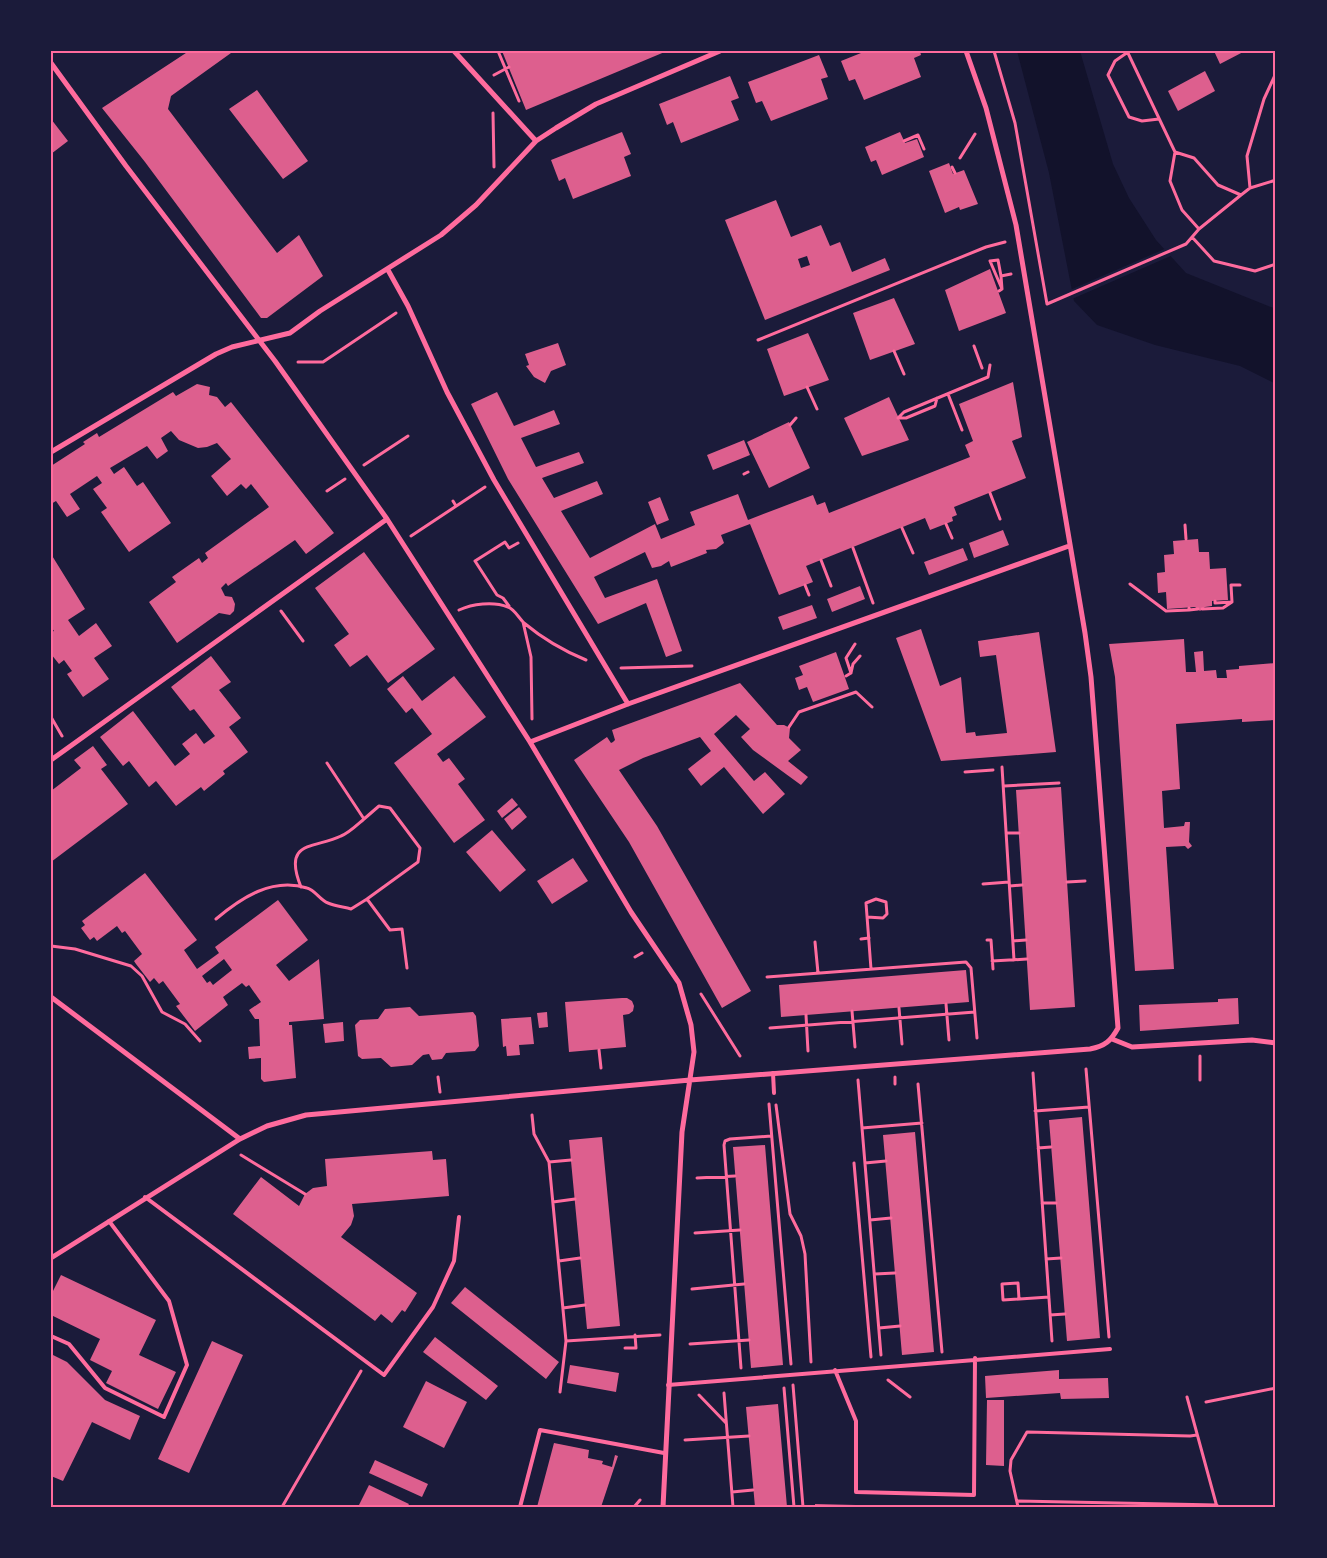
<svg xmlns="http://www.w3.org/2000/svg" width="1327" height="1558" viewBox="0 0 1327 1558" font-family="Lato,sans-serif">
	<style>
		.water { fill: #12122b }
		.pier { fill: #1b1b3a }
		.building { fill: #dd5f8e; fill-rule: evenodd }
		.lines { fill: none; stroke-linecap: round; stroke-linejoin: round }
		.path { stroke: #ff6b9d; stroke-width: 3 }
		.service { stroke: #ff6b9d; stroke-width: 4 }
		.minor { stroke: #ff6b9d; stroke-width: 5 }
		.neatline { fill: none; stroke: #ff6b9d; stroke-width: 2 }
	</style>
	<rect width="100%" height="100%" fill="#1b1b3a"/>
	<path class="water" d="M1017 51H1080L1113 164 1129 198 1156 240 1186 273 1276 309V384L1240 366 1155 345 1097 325 1074 301 1049 173Z"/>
	<path class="pier" d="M1167 248 1173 255 1072 299 1070 290Z"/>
	<path class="building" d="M189 51H230L231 53 171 96 168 109 277 253 299 235 323 276 267 318H261L145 162 102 108Z
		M502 51H667L526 110Z
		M866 51H920L921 55 914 58 921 77 864 100 855 79 849 81 841 61Z
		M1214 51H1245L1220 64Z
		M819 55 828 77 821 79 828 99 771 121 762 101 756 103 748 82Z
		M1205 71 1215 91 1178 111 1168 91Z
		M730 76 739 98 731 101 739 120 681 143 673 122 667 125 659 104Z
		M257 90 308 161 283 179 229 109Z
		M51 119 68 141 51 154Z
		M622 132 631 154 624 157 631 176 573 199 565 178 559 181 551 160Z
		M900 132 905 143 917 139 924 157 882 175 876 160 871 162 865 147Z
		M949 163 953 174 964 170 978 204 960 210 959 207 945 213 929 171Z
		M776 200 791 237 821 225 830 246 840 242 852 272 885 258 890 270 765 320 725 220ZM807 256 810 265 801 268 798 259Z
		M990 269 1006 313 959 331 945 290Z
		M894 298 915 344 870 360 853 313Z
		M808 333 829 380 784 396 767 349Z
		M558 343 566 365 551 371 545 383 534 377 526 366 529 365 525 354Z
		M1013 382 1022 437 1012 441 1026 478 954 507 957 515 952 517 953 521 930 530 925 518 806 566 813 582 779 595 750 524 721 535 724 543 716 549 706 550 707 553 671 567 669 561 661 566 652 568 645 552 594 577 605 598 657 579 682 651 666 657 646 603 598 624 508 479 471 404 497 392 514 426 554 410 560 424 521 438 536 467 579 452 584 463 542 478 554 498 597 481 603 494 561 511 590 558 655 524 661 539 695 525 690 512 738 494 748 520 813 495 817 505 825 502 829 513 970 457 965 445 973 441 959 404Z
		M197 384 210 387 209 395 217 397 225 407 231 402 334 533 306 554 295 540 228 586 226 583 221 588 225 596 232 597 235 604 234 611 230 615 219 613 177 643 149 602 176 582 172 577 199 558 202 563 208 558 205 553 269 507 251 484 246 489 241 484 227 496 211 476 231 459 217 443 207 447 198 448 179 440 171 431 161 438 168 451 157 459 147 446 110 468 114 474 124 467 137 486 143 482 171 523 129 552 101 512 107 508 93 489 102 483 97 476 70 494 80 509 67 517 56 501 51 504V466L85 444 83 442 97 433 99 437 173 392 176 396Z
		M889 397 909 440 862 456 844 418Z
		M789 422 810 468 769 488 747 442Z
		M744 440 750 455 713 470 707 455Z
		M660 497 669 520 657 525 648 502Z
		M1003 530 1009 545 974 558 969 543Z
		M1198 539 1199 552H1209L1210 569 1226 568 1228 600 1212 601V606L1205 607 1200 611 1195 607 1167 609 1166 592 1158 593 1157 573 1165 572 1164 555 1174 554 1173 541Z
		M963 548 968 560 929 575 924 562Z
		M364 552 435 649 388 683 367 655 350 667 334 645 349 634 315 588Z
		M51 554 85 609 68 620 79 636 96 623 112 646 94 658 109 679 83 697 67 674 72 671 64 660 59 664 51 654V632L54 631 51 627Z
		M860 586 865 599 832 612 827 599Z
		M812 605 817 618 783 630 778 617Z
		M921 629 940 686 961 677 966 733 975 732 976 736 1007 733 996 655 980 657 978 641 1039 632 1056 752 941 761 896 638Z
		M1184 639 1186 672H1196L1194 652 1203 651 1204 671 1216 670 1217 678H1227L1226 670 1239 669V666L1276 663V720L1242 722V719L1176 724 1180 789 1162 791 1164 828 1184 826 1185 822H1190L1189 842 1192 846 1188 849 1185 846 1166 847 1174 969 1135 971 1115 677 1109 644Z
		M836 652 849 689 813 702 807 687 799 690 795 678 803 675 799 666Z
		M211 656 231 682 219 690 241 718 229 727 248 752 223 771 225 774 204 791 201 787 176 806 156 781 149 787 129 761 123 766 100 737 133 711 175 766 190 754 182 744 196 733 204 744 215 736 194 709 190 711 171 687Z
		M403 676 422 701 454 676 486 717 437 754 443 762 449 758 465 779 458 784 485 820 454 843 394 763 432 734 412 708 406 713 387 689Z
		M740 683 777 725H784L790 728 789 738 801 750 788 761 808 777 801 785 753 750 741 737 750 729 736 715 714 734 754 781 765 772 785 794 763 814 724 767 701 786 688 769 711 751 700 737 643 758 619 770 657 826 751 991 722 1008 629 842 574 760 607 737 611 743 613 742 615 740 612 730Z
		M93 746 107 765 101 769 128 804 51 862V791L81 768 74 760Z
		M1061 787 1075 1007 1030 1010 1016 790Z
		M512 798 518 805 502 818 497 811Z
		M519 807 527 817 512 830 504 819Z
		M492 830 526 870 500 892 466 852Z
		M573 858 588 881 552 904 537 881Z
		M145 873 197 940 184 950 197 969 219 953 215 947 278 900 308 940 276 965 289 981 319 959 324 1019 289 1022V1025H292L296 1078 264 1082 261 1079V1058L249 1059 248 1047 260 1046 259 1019H255L249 1010 261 1002 249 985 246 987 242 983 223 997 228 1005 195 1031 176 1006 180 1004 163 981 159 984 154 978 150 982 136 964 134 961 142 954 125 931 122 933 117 926 97 941 94 937 90 940 81 928 85 925 82 921ZM224 959 232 970 213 985 210 981 207 983 202 976Z
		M966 970 969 1002 781 1017 779 985Z
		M622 998H627L632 1001 634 1006 633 1011 629 1014 623 1015 626 1047 569 1052 565 1002Z
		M1238 998 1239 1024 1140 1031 1139 1005 1218 1002V999Z
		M410 1007 419 1016 473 1012 476 1016 479 1046 475 1051 446 1053 442 1059 432 1060 429 1054 423 1055 412 1065 391 1067 381 1058 362 1059 358 1056 355 1025 360 1020 378 1019 385 1009Z
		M547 1012 548 1027 539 1028 537 1013Z
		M531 1017 534 1044 519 1045 520 1055 507 1056 506 1046 503 1047 501 1019Z
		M343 1022 344 1041 325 1043 323 1024Z
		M1082 1117 1100 1338 1067 1341 1049 1120Z
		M915 1132 934 1352 902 1355 883 1135Z
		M602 1137 620 1326 587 1329 569 1140Z
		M765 1145 783 1365 751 1368 733 1147Z
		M432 1151 433 1160 446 1159 449 1196 352 1204 354 1216 351 1225 341 1237 417 1293 405 1312 402 1310 392 1323 381 1314 375 1321 233 1214 261 1177 299 1206 305 1194 313 1188 327 1186 325 1159Z
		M61 1275 156 1320 139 1355 176 1372 158 1409 106 1383 112 1371 90 1360 100 1339 51 1315V1295Z
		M465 1287 559 1362 546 1379 451 1303Z
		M435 1337 498 1386 486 1400 423 1352Z
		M212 1341 243 1355 189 1473 158 1459Z
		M51 1354 67 1362 105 1400 140 1416 130 1440 92 1422 63 1481 51 1476Z
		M570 1365 619 1373 616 1392 567 1383Z
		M1059 1370V1379L1108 1378 1109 1398 1061 1399 1060 1393 986 1398 985 1376Z
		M426 1381 467 1402 444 1448 403 1427Z
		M987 1400H1004V1466L986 1465Z
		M778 1404 787 1507H755L746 1407Z
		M554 1443 589 1450 588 1458 603 1461 602 1464 612 1467 615 1455 618 1456 601 1507H537Z
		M375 1460 428 1484 422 1497 369 1473Z
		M369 1485 409 1504 407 1507H358Z
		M815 1504 856 1505V1507H815Z"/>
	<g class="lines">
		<path class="path" d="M498 51 519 101
			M994 51 1015 123 1047 304 1186 244 1199 229 1241 195
			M1127 51 1175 152 1194 158 1218 185 1241 195 1250 188 1276 180
			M1128 52 1115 61 1108 75 1129 117 1142 121 1159 119
			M494 75 509 67
			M493 113 494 167
			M904 141 918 135 924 149
			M1175 152 1170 181 1182 210 1199 229
			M960 158 975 134
			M952 167 955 173
			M1250 188 1247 156 1264 99 1276 73
			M1192 237 1214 261 1255 271 1276 264
			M1001 276 1002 289
			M999 291 1002 289 990 261 998 260 1001 276 1011 274
			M758 340 986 247 1005 242
			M974 346 982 368
			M894 351 904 374
			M298 362H323L396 313
			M807 387 817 409
			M948 394 962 430
			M898 418 904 412 988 377 990 365
			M899 418H906L935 406 937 398
			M790 425 796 418
			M364 465 408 436
			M744 474 748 472
			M327 491 345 479
			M990 493 1000 519
			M453 501 456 506
			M946 524 952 538
			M1185 525 1186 539
			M902 528 913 553
			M411 536 485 487
			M853 548 873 603
			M821 560 831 586
			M1130 584 1166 611 1189 610
			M805 585 809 595
			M1215 601V603L1232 602
			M509 606 503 598 497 595 475 561 505 542 509 548 518 543
			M1189 608V610L1198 609
			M1202 609 1223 608 1232 602 1231 585H1240
			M459 610C472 604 493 601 508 607 514 609 519 618 524 623 542 638 564 651 586 660
			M281 611 303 641
			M523 622 531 657 532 719
			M621 668 692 666
			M851 673 846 658 855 644
			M846 676 851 673 853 664 860 656
			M51 717 62 736
			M789 727 799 712 856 692 872 707
			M1002 767 1014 960
			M965 772 993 770
			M1004 786 1059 783
			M364 819 379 806 390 808 420 848 418 862 367 899
			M1006 833H1019
			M1067 882 1085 881
			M983 884 1009 882
			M1010 886 1022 885
			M301 887C282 840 314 849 341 836 349 833 357 825 364 819L327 763
			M867 917 883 918 887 914 886 902 876 899 866 903 871 969
			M216 919C241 898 272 877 307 888 315 890 320 900 328 903 335 906 344 907 351 909L367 899 390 930 402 929 407 968
			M861 939 869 938
			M987 940H991L993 969
			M1013 941 1026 940
			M815 942 818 973
			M51 946 75 949 131 966 142 976 162 1012 185 1024 200 1041
			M635 957 642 953
			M992 961 1027 959
			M767 977 966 962 971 968 977 1038
			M701 994 740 1056
			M946 1004 949 1040
			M899 1008 902 1044
			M852 1011 855 1047
			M806 1015 808 1051
			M770 1028 975 1012
			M599 1050 601 1068
			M1086 1069 1109 1337
			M1033 1073 1052 1341
			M438 1077 440 1092
			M895 1077V1084
			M858 1080 881 1355
			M1200 1080V1056
			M918 1084 942 1352
			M769 1104 791 1364
			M776 1105 790 1214 801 1236 805 1254 811 1362
			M1035 1111 1089 1107
			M532 1115 534 1134 549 1162 566 1341 560 1392
			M862 1128 922 1123
			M1038 1148 1051 1147
			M241 1155 305 1194
			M549 1162 571 1160
			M854 1163 871 1357
			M865 1163 886 1161
			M697 1178 735 1176
			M553 1202 575 1199
			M1042 1203H1056
			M870 1220 891 1218
			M695 1233 740 1230
			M1046 1259 1061 1258
			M559 1261 580 1258
			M875 1274 895 1273
			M692 1289 744 1284
			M1019 1299 1018 1283 1002 1284 1003 1300 1049 1297
			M563 1308 585 1305
			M1050 1315 1065 1314
			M879 1328 900 1326
			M566 1341 660 1335
			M690 1344 749 1340
			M625 1348H636L635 1335
			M741 1368 724 1145 725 1141 730 1139 771 1136
			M888 1380 910 1397
			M793 1385 803 1507
			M784 1388 794 1507
			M724 1393 733 1507
			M699 1395 726 1423
			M1187 1397 1217 1507
			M1206 1402 1276 1388
			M685 1440 749 1436
			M732 1492 753 1490
			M1018 1501 1217 1505
			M282 1507 361 1371
			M634 1507 640 1500
			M1018 1507 1010 1471 1011 1460 1027 1432 1190 1436 1197 1435"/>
		<path class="service" d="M773 1073 774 1093
			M145 1197 384 1375 433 1307 454 1261 459 1217
			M51 1336 69 1344 105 1388 164 1417 187 1365 169 1301 109 1221
			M835 1370 856 1421V1492L974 1495 975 1358
			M668 1385 1110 1349
			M520 1507 540 1430 664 1453"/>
		<path class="minor" d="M454 51 536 141
			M51 63 126 166 275 361 387 519 530 742 631 912 679 983 691 1025 694 1052 682 1132 663 1507
			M388 270 408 306 447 392 494 480 628 704
			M51 452 216 354 232 347 290 333 320 311 441 235 476 205 536 141 556 128 596 104 720 51
			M530 742 628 704 1069 546
			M51 760 387 519
			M51 997 240 1139
			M1112 1039 1132 1047 1252 1040 1276 1043
			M51 1258 240 1139 267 1126 306 1115 690 1080 1090 1049C1105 1046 1111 1041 1118 1028L1091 677 1085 633 1016 225 986 108 966 51"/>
	</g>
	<rect width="1327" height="1558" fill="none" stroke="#1b1b3a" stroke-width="105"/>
	<rect x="52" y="52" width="1222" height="1454" class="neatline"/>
</svg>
